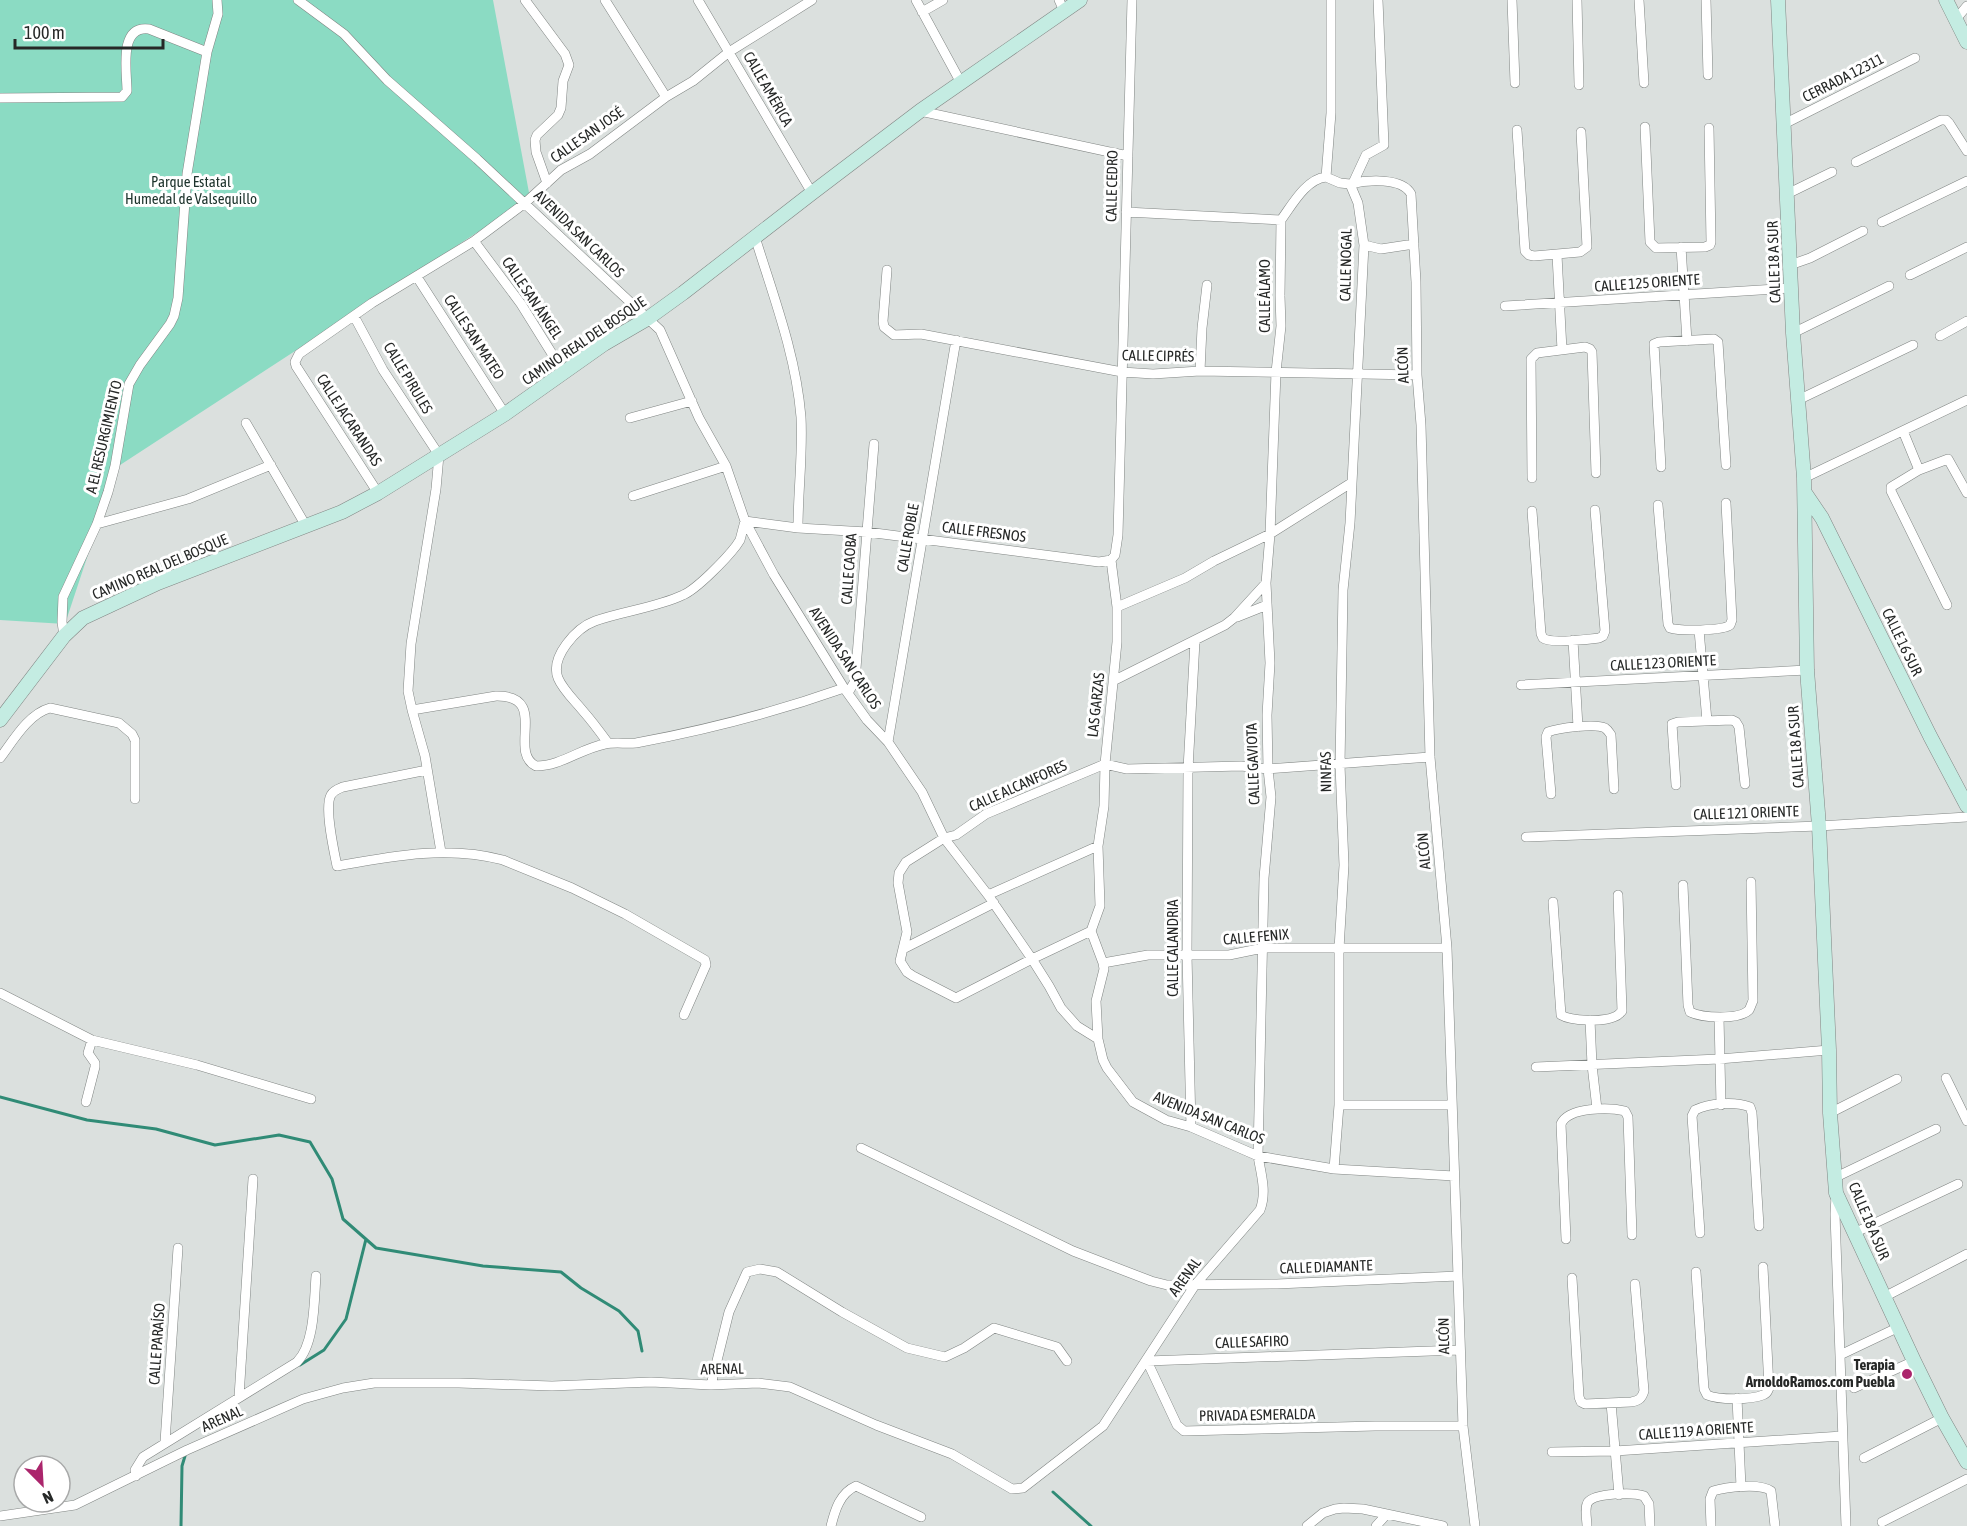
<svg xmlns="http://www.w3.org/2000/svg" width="1967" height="1526" viewBox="0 0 1967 1526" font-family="'Asap Condensed',sans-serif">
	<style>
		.park { fill: #8bdbc3 }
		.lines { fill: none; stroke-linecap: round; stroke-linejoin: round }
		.stream { stroke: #308b76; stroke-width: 3 }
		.street-casing { stroke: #808583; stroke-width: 10 }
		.secondary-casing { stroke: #808583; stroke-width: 15 }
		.street { stroke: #fff; stroke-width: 9 }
		.secondary { stroke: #c4ece2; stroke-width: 14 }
		.poi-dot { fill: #ab256c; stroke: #fff; stroke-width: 2 }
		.labels { text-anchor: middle; stroke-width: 6; stroke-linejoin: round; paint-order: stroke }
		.street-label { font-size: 15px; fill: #262827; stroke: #fff }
		.park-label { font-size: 15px; fill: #1d332c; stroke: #fff }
		.poi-label { font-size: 15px; font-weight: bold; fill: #262827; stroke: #fff; text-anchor: end }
	</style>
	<rect width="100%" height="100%" fill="#dbe0de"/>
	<path class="park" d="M0 0H493L530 198 117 467 65 624 0 620Z"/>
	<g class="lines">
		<path class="stream" d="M0 1097 87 1120 156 1129 215 1145 279 1135 310 1142 332 1179 343 1219 376 1248 483 1266 561 1272 581 1288 619 1311 638 1331 642 1351
			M300 1365 324 1350 346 1319 366 1239
			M1053 1492 1091 1526
			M181 1526 182 1466 185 1456"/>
		<g class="street-casing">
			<path id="street" d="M298 0 344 34 387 80 477 159 660 330 699 418 726 466 745 521 774 575 844 688 867 720 888 742 922 792 944 838 988 895 1032 959 1049 986 1061 1008 1077 1026 1098 1039 1103 1060 1107 1068 1133 1102 1166 1120 1191 1127 1258 1156 1334 1169 1454 1176
				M525 0 565 54 569 65 563 81 561 108 558 115 537 135 535 140 536 152 547 183
				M605 0 666 97
				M698 0 812 193
				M916 0 960 81
				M1059 0 1064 11
				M1512 0 1515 83
				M1577 0 1579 85
				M1639 0 1644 83
				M1706 0 1708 75
				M922 12 943 0
				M1956 19 1967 6
				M0 98 122 97 127 91C127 72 118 25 149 29L207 52
				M920 111 1128 156
				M1784 124 1915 58
				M1645 127 1650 242 1656 248 1705 247 1710 245 1711 242 1709 128
				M1517 130 1525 251 1529 255 1534 256 1580 252 1587 247 1581 132
				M1856 162 1941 120H1946L1949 123 1967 151
				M1326 177 1340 183 1350 184 1358 203 1364 245 1350 523 1343 590 1340 765 1344 865 1339 949V1105L1334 1169
				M1326 177 1331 113V0
				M1353 183 1366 155 1384 145 1378 0
				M1350 184C1367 180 1402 177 1411 194L1416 282 1417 375 1421 425 1430 757 1447 948 1463 1426 1475 1526
				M1787 194 1832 172
				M1126 212 1281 220
				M1281 220C1292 205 1306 179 1326 177
				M1882 222 1967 181
				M755 237C773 295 796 355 801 417 803 453 798 491 798 528
				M474 241 521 304 564 373
				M1364 245 1381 249 1414 244
				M1681 247 1687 341
				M1557 255 1562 350
				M1790 265 1810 258 1863 231
				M887 270 883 321 884 327 894 335 921 334 1122 372 1153 374 1200 371 1417 375
				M1910 275 1967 247
				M417 277 505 414
				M1505 306 1791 288
				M354 316 383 370 439 455 436 489 411 644 408 691 412 710 425 756 441 852
				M1793 333 1889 286
				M1940 336 1967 321
				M1200 371 1202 328 1207 285
				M1798 400 1913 345
				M630 418 692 401
				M246 423 306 526
				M1903 431 1919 470
				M1661 467 1654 344 1659 342 1714 339 1718 342 1726 465
				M1532 478 1531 359 1537 353 1585 347 1590 349 1592 352 1596 473
				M1804 478 1967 400
				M378 493 296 366 295 362 299 354 372 303 474 241 525 203 561 170 590 154 666 97 693 81 729 52 812 0
				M633 496 726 466
				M1658 505 1668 624 1670 628C1679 631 1723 631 1730 625 1731 623 1731 622 1732 620L1726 503
				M1532 511 1541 634C1542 635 1542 637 1543 638 1550 644 1589 639 1599 638L1603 636 1605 631 1595 510
				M97 524 188 499 271 465
				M1947 605 1891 491V487L1919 470 1948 459 1967 493
				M1117 607 1185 578 1214 561 1270 534 1351 483
				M1237 617 1267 605
				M1699 630 1707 721
				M64 636 62 622 63 597 97 524 108 492 115 466 129 384 140 365 170 324 174 316 178 298 187 174 207 52 218 14 217 0
				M1573 640 1578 727
				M1113 681 1225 625 1234 618 1266 583
				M1521 685 1807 670
				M848 693 855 681 874 444
				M412 710 496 696C550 695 507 752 536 766 561 766 580 749 605 744 615 742 626 744 636 743 706 730 776 712 844 688
				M888 742 956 340
				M608 743C600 732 592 721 583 711 575 701 563 690 558 678 550 657 576 628 595 621 623 611 655 608 683 595 697 589 726 559 736 546L740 540 745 521 798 528 867 532 1099 562 1111 560
				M0 758C13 741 28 714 50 708L119 723 132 734 135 740V799
				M427 770 343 787C338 789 334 790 331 795 324 807 334 851 337 866 392 856 447 845 503 860L572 888 625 914 705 960 706 965 684 1015
				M1676 785 1672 724 1678 722 1732 720 1736 722 1739 727 1745 784
				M1551 794 1546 737 1548 732C1558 728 1596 723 1605 728 1608 730 1609 732 1611 735L1614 789
				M1526 837 1819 826 1967 817
				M1683 885 1688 1005 1690 1012C1702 1018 1739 1020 1749 1010 1750 1009 1752 1002 1753 1001L1751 882
				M988 895 1098 846
				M1553 902 1561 1015C1571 1021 1603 1022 1614 1017 1618 1016 1619 1014 1622 1011L1618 895
				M1091 931 1032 959 956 998 913 976 907 972 900 961 907 932 898 883 899 873 906 862 944 838 956 835 986 814 1105 764 1127 769 1241 766 1268 769 1430 757
				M903 949 994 903
				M1103 963 1148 955H1229L1263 948H1447
				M0 993 92 1040 197 1065 311 1099
				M1719 1017 1721 1105
				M1590 1020 1592 1065 1597 1109
				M1098 1039 1096 1001 1104 969 1103 963 1091 931 1100 906 1098 846 1104 806 1105 764 1117 642V607L1111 560 1115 555 1118 535 1132 0
				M1536 1067 1719 1059 1829 1050
				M1946 1078 1967 1121
				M86 1102 95 1067V1063L88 1053 92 1040
				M1339 1105H1451
				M1830 1113 1897 1079
				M1191 1127 1187 955 1188 769 1195 641
				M861 1148 1073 1251 1151 1281 1167 1285 1277 1284 1458 1276
				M1834 1178 1936 1129
				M1836 1196 1835 1214 1846 1526
				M1700 1233 1692 1116 1695 1110C1709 1103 1735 1101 1750 1107L1752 1113 1759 1226
				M1854 1233 1958 1184
				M1566 1239 1561 1124C1568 1107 1609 1107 1625 1111L1628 1117 1632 1235
				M1696 1272 1704 1389 1707 1395C1718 1400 1751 1400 1763 1395 1768 1393 1767 1392 1769 1388L1763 1267
				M1572 1278 1579 1397 1581 1402 1585 1404 1631 1402C1639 1401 1642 1398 1644 1391L1635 1284
				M1886 1296 1967 1254
				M1459 1350 1147 1361 1177 1425 1184 1431 1375 1426H1463
				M1840 1355 1899 1327
				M711 1385 729 1312 747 1272 760 1269 777 1272 842 1312 907 1348 945 1357 964 1348 994 1328 1057 1347 1067 1361
				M1854 1388 1914 1361
				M239 1397 253 1179
				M1737 1398 1741 1487
				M1611 1403 1619 1495
				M165 1442 178 1248
				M1552 1452 1615 1451 1842 1436
				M1864 1458 1942 1418
				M136 1476 135 1470 143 1457 297 1362C315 1344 314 1301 316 1276
				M0 1516 75 1505 187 1450 303 1399 343 1388 374 1383H459L552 1386 651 1382 711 1385 758 1383 790 1387 876 1425 952 1454 1012 1489 1023 1488 1103 1426 1195 1285 1260 1210C1267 1192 1261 1174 1258 1156L1264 878 1271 797 1268 769 1267 715 1270 663 1266 583 1270 534 1276 372 1281 326 1280 296 1281 220
				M1882 1522 1967 1479
				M831 1526C835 1510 840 1493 856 1486L921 1517
				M1307 1526 1323 1513 1335 1509 1344 1508 1363 1509 1443 1526
				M1376 1526 1386 1515
				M1587 1526C1587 1519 1584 1508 1588 1502 1595 1493 1634 1492 1644 1496L1649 1504 1650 1526
				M1711 1526 1710 1499 1713 1491C1726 1487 1761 1483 1771 1491L1775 1526"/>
		</g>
		<g class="secondary-casing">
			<path id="secondary" d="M1778 0 1793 333 1804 478 1807 670 1819 826 1829 1050 1830 1113 1836 1193 1914 1361 1942 1418 1967 1462
				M1946 0 1967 42
				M1805 493 1822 518 1930 736 1967 806
				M0 720 64 636 83 618 158 583 342 512 378 493 505 414 604 344 647 319 683 293 812 193 920 111 1080 0"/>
		</g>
		<use href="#street" class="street"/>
		<use href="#secondary" class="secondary"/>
	</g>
	<circle class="poi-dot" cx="1907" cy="1374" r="6"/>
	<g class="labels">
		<g class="street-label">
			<text transform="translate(1843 78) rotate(-27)" y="5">CERRADA 12311</text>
			<text transform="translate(768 89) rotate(60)" y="5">CALLE AMÉRICA</text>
			<text transform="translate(587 135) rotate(-35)" y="5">CALLE SAN JOSÉ</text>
			<text transform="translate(1112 186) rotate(-89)" y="5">CALLE CEDRO</text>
			<text transform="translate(579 234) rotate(44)" y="5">AVENIDA SAN CARLOS</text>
			<text transform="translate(1774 262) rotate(-92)" y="5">CALLE 18 A SUR</text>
			<text transform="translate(1346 265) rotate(-89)" y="5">CALLE NOGAL</text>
			<text transform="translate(1647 283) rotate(-4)" y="5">CALLE 125 ORIENTE</text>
			<text transform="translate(1265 296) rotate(-90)" y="5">CALLE ÁLAMO</text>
			<text transform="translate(532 298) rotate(56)" y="5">CALLE SAN ÁNGEL</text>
			<text transform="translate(474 337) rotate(57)" y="5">CALLE SAN MATEO</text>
			<text transform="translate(584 341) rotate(-34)" y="5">CAMINO REAL DEL BOSQUE</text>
			<text transform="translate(1158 356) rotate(1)" y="5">CALLE CIPRÉS</text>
			<text transform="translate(1403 365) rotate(-92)" y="5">ALCÓN</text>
			<text transform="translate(408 378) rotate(59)" y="5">CALLE PIRULES</text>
			<text transform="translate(349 420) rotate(57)" y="5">CALLE JACARANDAS</text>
			<text transform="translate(104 437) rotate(-77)" y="5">A EL RESURGIMIENTO</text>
			<text transform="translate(984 532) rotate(7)" y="5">CALLE FRESNOS</text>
			<text transform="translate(908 538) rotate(-80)" y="5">CALLE ROBLE</text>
			<text transform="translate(160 567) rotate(-23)" y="5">CAMINO REAL DEL BOSQUE</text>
			<text transform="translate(849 569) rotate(-86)" y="5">CALLE CAOBA</text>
			<text transform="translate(1902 642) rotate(64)" y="5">CALLE 16 SUR</text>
			<text transform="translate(845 658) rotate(57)" y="5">AVENIDA SAN CARLOS</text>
			<text transform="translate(1663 663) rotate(-3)" y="5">CALLE 123 ORIENTE</text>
			<text transform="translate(1096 705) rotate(-84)" y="5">LAS GARZAS</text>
			<text transform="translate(1796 747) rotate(-94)" y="5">CALLE 18 A SUR</text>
			<text transform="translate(1253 764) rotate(-92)" y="5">CALLE GAVIOTA</text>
			<text transform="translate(1326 772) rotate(-91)" y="5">NINFAS</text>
			<text transform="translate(1018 786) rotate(-24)" y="5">CALLE ALCANFORES</text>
			<text transform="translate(1746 813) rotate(-2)" y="5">CALLE 121 ORIENTE</text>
			<text transform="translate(1424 851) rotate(-95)" y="5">ALCÓN</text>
			<text transform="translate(1256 937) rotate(-5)" y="5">CALLE FENIX</text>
			<text transform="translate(1173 948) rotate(-90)" y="5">CALLE CALANDRIA</text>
			<text transform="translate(1209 1118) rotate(22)" y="5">AVENIDA SAN CARLOS</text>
			<text transform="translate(1869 1221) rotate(67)" y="5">CALLE 18 A SUR</text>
			<text transform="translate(1326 1267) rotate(-2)" y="5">CALLE DIAMANTE</text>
			<text transform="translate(1185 1277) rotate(-54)" y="5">ARENAL</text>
			<text transform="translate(1444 1336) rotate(-91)" y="5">ALCÓN</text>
			<text transform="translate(1252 1342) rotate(-2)" y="5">CALLE SAFIRO</text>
			<text transform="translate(157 1344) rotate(-86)" y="5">CALLE PARAÍSO</text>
			<text transform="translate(722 1369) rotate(-1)" y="5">ARENAL</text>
			<text transform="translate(1257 1415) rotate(-1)" y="5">PRIVADA ESMERALDA</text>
			<text transform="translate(222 1419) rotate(-24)" y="5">ARENAL</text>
			<text transform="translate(1696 1431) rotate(-4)" y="5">CALLE 119 A ORIENTE</text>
		</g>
		<g class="park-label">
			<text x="191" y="187">Parque Estatal<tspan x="191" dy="17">Humedal de Valsequillo</tspan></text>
		</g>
		<g class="poi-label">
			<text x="1895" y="1370">Terapia<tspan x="1895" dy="17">ArnoldoRamos.com Puebla</tspan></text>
		</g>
	</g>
	<g transform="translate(42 1484) rotate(156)"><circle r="28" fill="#ffffff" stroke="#a8a9a9" stroke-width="1.5"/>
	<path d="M0-4.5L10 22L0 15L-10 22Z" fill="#ab256c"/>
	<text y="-9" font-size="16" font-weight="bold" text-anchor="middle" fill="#262827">N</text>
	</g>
	<path d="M15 39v9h148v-9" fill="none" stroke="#262827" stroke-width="3"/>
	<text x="24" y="39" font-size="18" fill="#262827" stroke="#ffffff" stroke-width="4.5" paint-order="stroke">100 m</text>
</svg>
